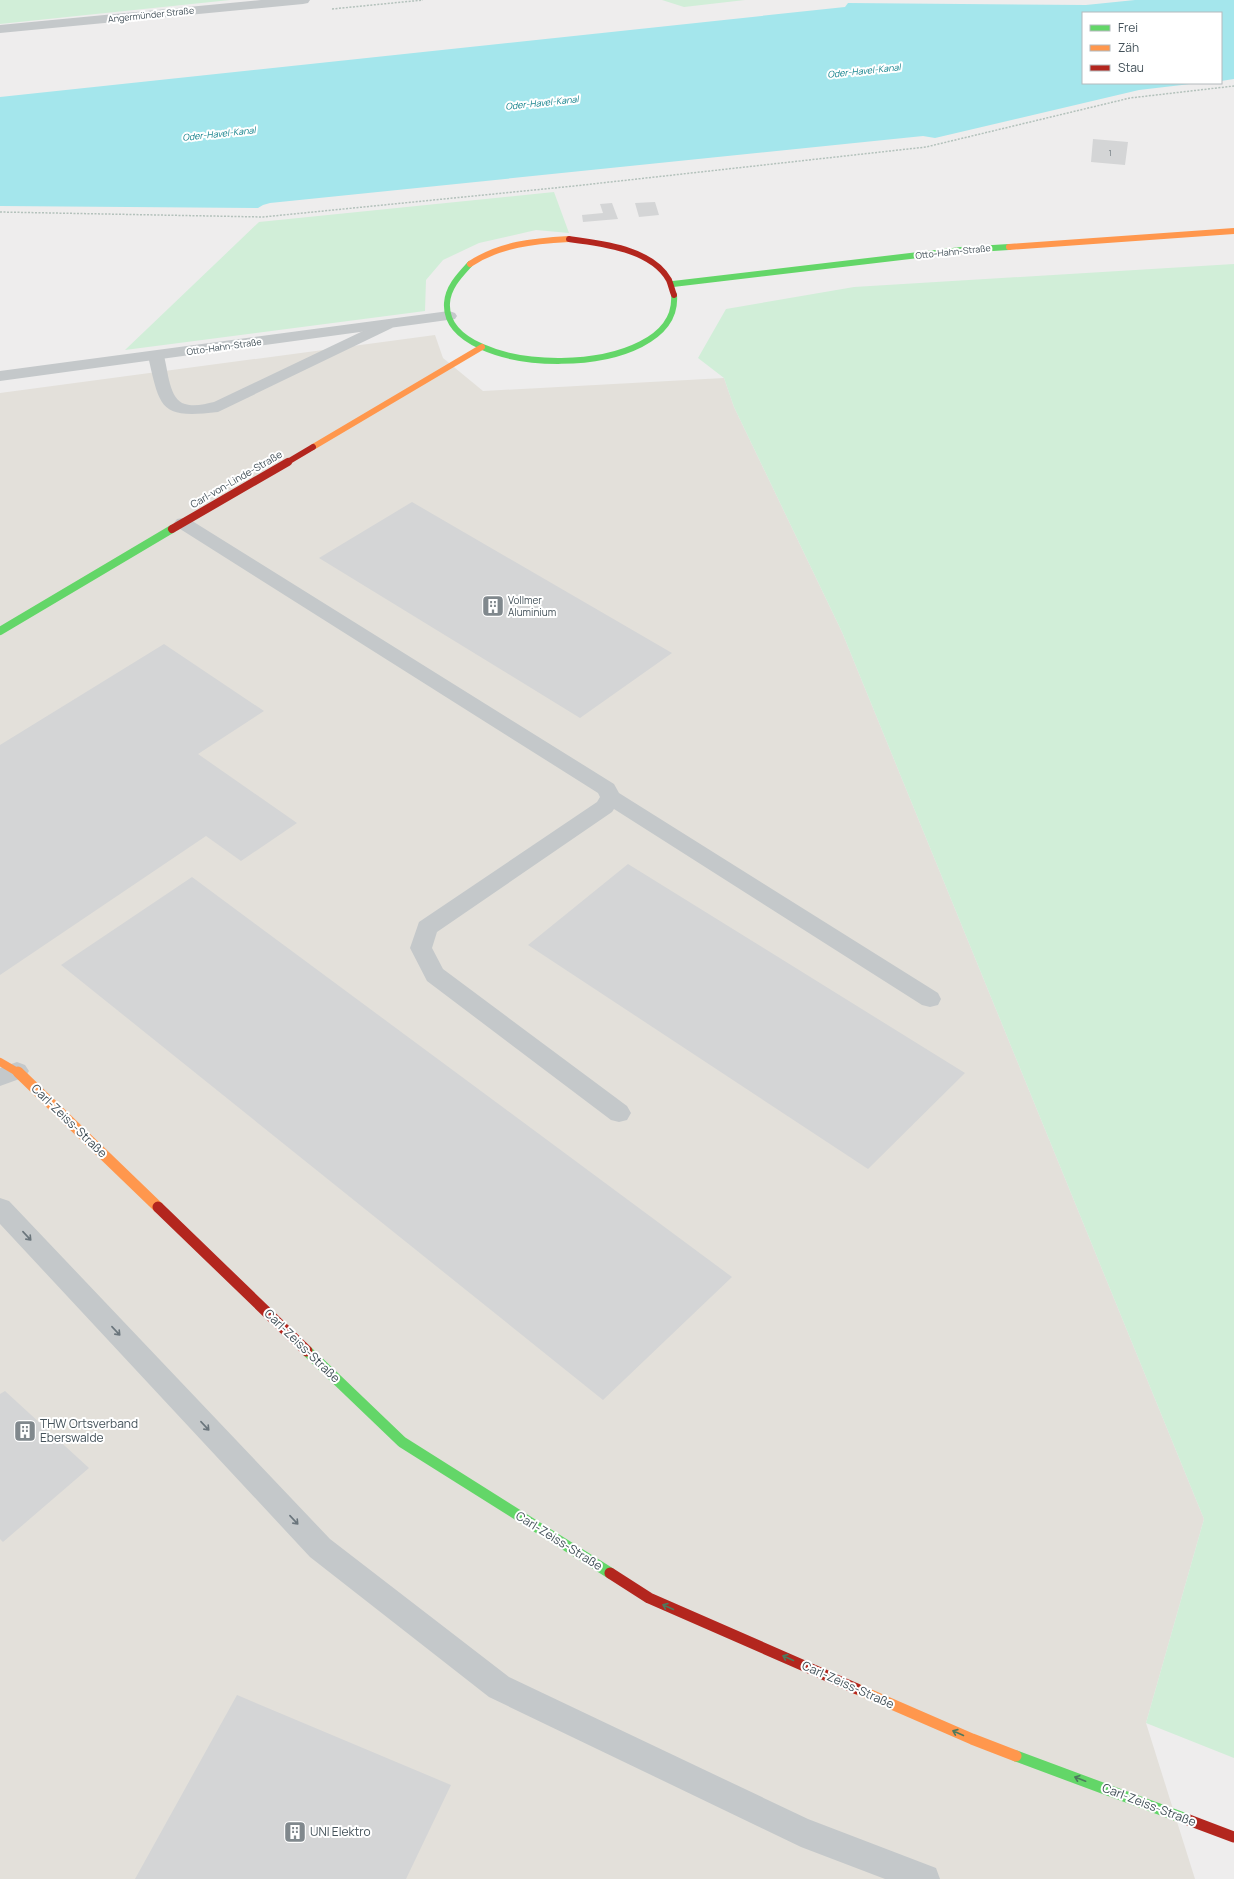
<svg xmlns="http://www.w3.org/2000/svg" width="1234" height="1879" viewBox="0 0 1234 1879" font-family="Manrope,sans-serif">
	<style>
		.commercial { fill: #e3e0da }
		.green { fill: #d1eed8 }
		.water { fill: #a4e6ec }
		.building { fill: #d4d5d6 }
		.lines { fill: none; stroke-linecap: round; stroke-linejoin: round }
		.path { stroke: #b3c1bb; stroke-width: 1.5; stroke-dasharray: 2 1.5; stroke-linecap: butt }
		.lane { fill: #c4c8ca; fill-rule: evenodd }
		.street { fill: #c4c8ca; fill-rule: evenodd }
		.fast-far2 { stroke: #63d668; stroke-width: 6 }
		.fast-far1 { stroke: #63d668; stroke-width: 8 }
		.fast { stroke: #63d668; stroke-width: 11 }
		.slow-far2 { stroke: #ff974d; stroke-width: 6 }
		.slow-far1 { stroke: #ff974d; stroke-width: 8 }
		.slow { stroke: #ff974d; stroke-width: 11 }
		.jam-far2 { stroke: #b3261e; stroke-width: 6 }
		.jam-far1 { stroke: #b3261e; stroke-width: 8 }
		.jam { stroke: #b3261e; stroke-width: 11 }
		.oneway { stroke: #6a757c }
		.oneway2 { stroke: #4d7a5e }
		.labels { text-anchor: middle; stroke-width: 4; stroke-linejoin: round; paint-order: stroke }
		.number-label { font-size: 8px; fill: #6a747a }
		.far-street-label { font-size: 9px; fill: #44525a; stroke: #fff }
		.far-water-label { font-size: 9px; font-style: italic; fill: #0c7e88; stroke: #fff }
		.street-label { font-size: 10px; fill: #44525a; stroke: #fff }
		.poi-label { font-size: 10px; fill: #44525a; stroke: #fff; text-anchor: start }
		.near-street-label { font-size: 12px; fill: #44525a; stroke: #fff }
		.near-poi-label { font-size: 12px; fill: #44525a; stroke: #fff; text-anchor: start }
	</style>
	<rect width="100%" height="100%" fill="#eeeded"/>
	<path class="commercial" d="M435 335 443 358 483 391 724 378 734 407 842 632 1204 1519 1146 1723 1195 1879H0V393Z"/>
	<path class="green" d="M0 0H230L0 24Z
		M662 0H745L684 7Z
		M554 192 569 233 536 230 479 243 443 260 426 280 425 311 125 350 259 222Z
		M1234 264V1758L1146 1723 1204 1519 842 632 734 407 724 378 698 358 726 309 854 287Z"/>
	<path class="water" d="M1135 0H1234V79L1221 81V13H1083V83H1199L1139 90 935 138 923 136 270 203 263 205 258 208 0 206V97L845 7 848 3 1086 5Z"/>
	<path class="building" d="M1093 139 1128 142 1125 165 1091 162Z
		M655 202 659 215 639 217 635 203Z
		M612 203 618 219 583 222 582 215 603 213 600 204Z
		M412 502 672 653 580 718 319 558Z
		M164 644 264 711 198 754 297 823 241 861 206 836 0 975V745Z
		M628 864 965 1073 868 1169 528 945Z
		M192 877 732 1277 603 1400 61 965Z
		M5 1391 89 1468 3 1542 0 1539V1394Z
		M237 1695 451 1785 406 1879H135Z"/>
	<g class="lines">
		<path class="path" d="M332 9 423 0
			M0 212 263 217 574 186 926 147 1130 98 1234 86"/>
		<path class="lane" d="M386 320 392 322 394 325 392 328 218 412C160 419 160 409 148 356L150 352 156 351 162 352 164 356C168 370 169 400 185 404 194 407 205 404 214 402Z
			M183 518 189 519 614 784 619 793 938 993 941 999 938 1005 930 1007 922 1005 614 809 612 812 437 932 432 948 443 969 627 1106 631 1113 627 1120 619 1122 611 1120 427 981 410 948 419 922 597 802 600 797 598 793 177 527 174 523 177 519Z
			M17 1062 25 1065 29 1071 25 1077 0 1086V1068Z"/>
		<path class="street" d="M261 0H310L308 3 303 4 0 33V25Z
			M449 311 455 313 457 316 455 319 0 381V371Z
			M0 1198 9 1201 330 1539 509 1677 808 1819 936 1868 940 1879H885L801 1847 489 1697 310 1557 0 1224Z"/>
		<path class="fast-far2" d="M470 264C460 275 448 287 447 303 442 380 681 383 674 295
			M673 284 961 250 1009 247"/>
		<path class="fast-far1" d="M0 631 172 529"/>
		<path class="fast" d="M307 1351 402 1442 610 1573
			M1016 1756 1186 1819"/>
		<path class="slow-far2" d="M1009 247 1234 231
			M470 264C500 244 534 241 569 239
			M313 447 482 347"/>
		<path class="slow-far1" d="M0 1062 19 1073"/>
		<path class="slow" d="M18 1072 158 1207
			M857 1689 972 1739 1016 1756"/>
		<path class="jam-far2" d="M569 239C601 243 652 249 669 280 671 285 672 290 674 295
			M286 463 313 447"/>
		<path class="jam-far1" d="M172 529 288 462"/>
		<path class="jam" d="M158 1207 307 1351
			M610 1573 649 1598 857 1689
			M1186 1819 1234 1837"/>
	</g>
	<defs><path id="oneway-shaft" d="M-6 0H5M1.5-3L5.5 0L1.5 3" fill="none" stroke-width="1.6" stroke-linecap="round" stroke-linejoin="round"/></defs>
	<g class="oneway">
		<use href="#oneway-shaft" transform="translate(27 1236) rotate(47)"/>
		<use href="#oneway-shaft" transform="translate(116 1331) rotate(47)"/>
		<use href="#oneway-shaft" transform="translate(205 1426) rotate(47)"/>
		<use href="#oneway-shaft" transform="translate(294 1520) rotate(47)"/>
	</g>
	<g class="oneway2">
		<use href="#oneway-shaft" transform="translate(668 1607) rotate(-156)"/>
		<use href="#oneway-shaft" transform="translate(788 1658) rotate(-156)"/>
		<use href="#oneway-shaft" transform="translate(958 1733) rotate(-156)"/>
		<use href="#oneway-shaft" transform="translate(1080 1779) rotate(-159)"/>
	</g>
	<defs>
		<g id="building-square" transform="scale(1.15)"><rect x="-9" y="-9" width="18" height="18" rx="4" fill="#80888d" stroke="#fff"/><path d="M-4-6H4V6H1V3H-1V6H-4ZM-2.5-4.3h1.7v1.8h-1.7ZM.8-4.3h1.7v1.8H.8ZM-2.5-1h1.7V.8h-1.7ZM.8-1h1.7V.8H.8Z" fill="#fff"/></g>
	</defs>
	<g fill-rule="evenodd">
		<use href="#building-square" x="493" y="606"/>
		<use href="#building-square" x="25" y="1431"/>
		<use href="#building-square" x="295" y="1832"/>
	</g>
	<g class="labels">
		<g class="number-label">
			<text x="1110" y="156">1</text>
		</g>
		<g class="far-street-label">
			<text transform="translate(151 15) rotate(-6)" y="3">Angermünder Straße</text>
			<text transform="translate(953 252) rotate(-6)" y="3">Otto-Hahn-Straße</text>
			<text transform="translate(224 347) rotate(-8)" y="3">Otto-Hahn-Straße</text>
		</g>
		<g class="far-water-label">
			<text transform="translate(864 71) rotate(-6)" y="3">Oder-Havel-Kanal</text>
			<text transform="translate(542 103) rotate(-6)" y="3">Oder-Havel-Kanal</text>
			<text transform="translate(219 134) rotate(-6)" y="3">Oder-Havel-Kanal</text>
		</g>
		<g class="street-label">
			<text transform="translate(236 479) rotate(-30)" y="4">Carl-von-Linde-Straße</text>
		</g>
		<g class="poi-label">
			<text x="508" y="604">Vollmer<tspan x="508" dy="12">Aluminium</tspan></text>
		</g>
		<g class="near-street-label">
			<text transform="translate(69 1121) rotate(44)" y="4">Carl-Zeiss-Straße</text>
			<text transform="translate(302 1346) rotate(44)" y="4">Carl-Zeiss-Straße</text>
			<text transform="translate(559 1541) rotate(32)" y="4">Carl-Zeiss-Straße</text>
			<text transform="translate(848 1685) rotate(24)" y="4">Carl-Zeiss-Straße</text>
			<text transform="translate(1149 1805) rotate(21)" y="4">Carl-Zeiss-Straße</text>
		</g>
		<g class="near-poi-label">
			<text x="40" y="1428">THW Ortsverband<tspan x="40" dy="14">Eberswalde</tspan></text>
			<text x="310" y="1836">UNI Elektro</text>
		</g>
	</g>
	<rect x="1082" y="12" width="140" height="72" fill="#ffffff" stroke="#b4babd"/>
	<rect x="1090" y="25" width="20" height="6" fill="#63d668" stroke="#b4babd"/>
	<text x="1118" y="32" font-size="12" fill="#44525a">Frei</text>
	<rect x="1090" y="45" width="20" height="6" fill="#ff974d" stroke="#b4babd"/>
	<text x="1118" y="52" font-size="12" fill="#44525a">Zäh</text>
	<rect x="1090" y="65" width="20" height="6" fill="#b3261e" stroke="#b4babd"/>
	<text x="1118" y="72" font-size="12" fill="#44525a">Stau</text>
</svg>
